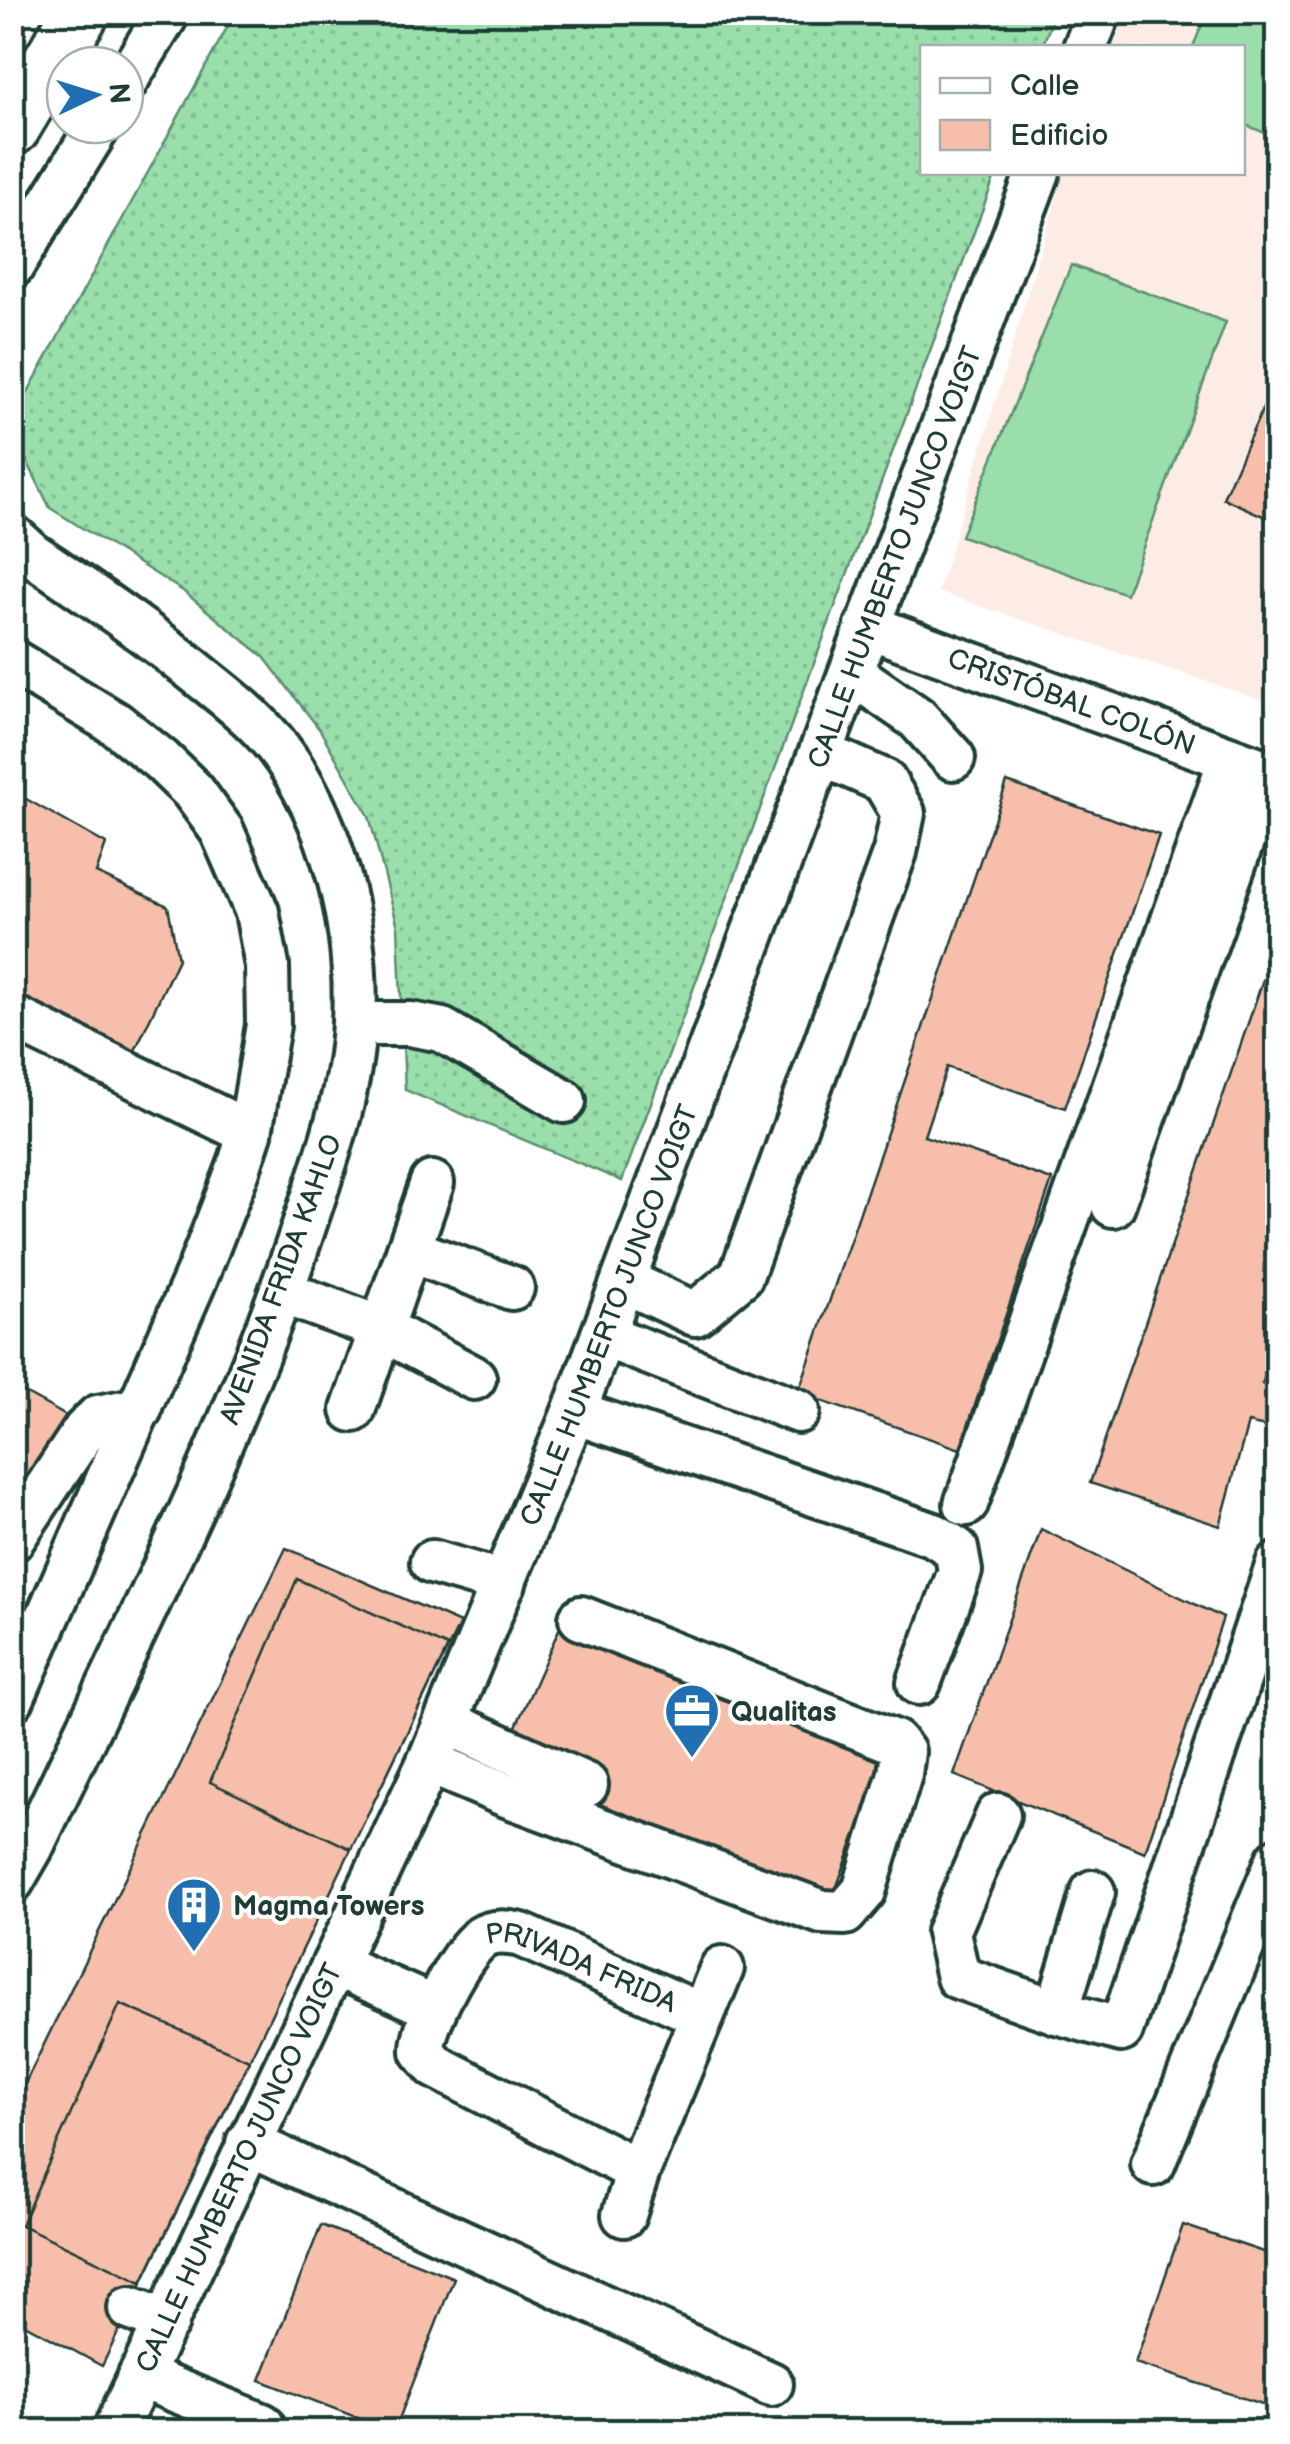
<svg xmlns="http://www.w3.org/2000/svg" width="1290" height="2444" viewBox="0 0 1290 2444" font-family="'Balsamiq Sans',sans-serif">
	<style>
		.built { fill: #fdece6 }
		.grass { fill: url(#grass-dots); stroke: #5c8e70; stroke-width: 2.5 }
		.pitch { fill: #99deab; stroke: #5c8e70; stroke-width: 2.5 }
		.building { fill: #f7bfab; stroke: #1f3d34; stroke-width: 2.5 }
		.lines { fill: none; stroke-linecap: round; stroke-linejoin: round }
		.minor-casing { stroke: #1f3d34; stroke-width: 50 }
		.highway-casing { stroke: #1f3d34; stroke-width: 62 }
		.minor { stroke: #fff; stroke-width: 42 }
		.highway { stroke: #fff; stroke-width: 55 }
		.labels { text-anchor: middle; stroke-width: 8; stroke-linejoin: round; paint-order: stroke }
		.street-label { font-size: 28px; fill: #1f3d34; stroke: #fff }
		.poi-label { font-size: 28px; font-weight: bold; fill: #1f3d34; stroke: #fff; text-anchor: start }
	</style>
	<defs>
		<pattern id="grass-dots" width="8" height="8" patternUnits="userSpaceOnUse" patternTransform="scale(2.5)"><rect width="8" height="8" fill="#99deab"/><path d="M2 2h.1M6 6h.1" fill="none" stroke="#83bf94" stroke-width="1.8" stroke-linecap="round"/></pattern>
	</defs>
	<rect width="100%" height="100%" fill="#fff"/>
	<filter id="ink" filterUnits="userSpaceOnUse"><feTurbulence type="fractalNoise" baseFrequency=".01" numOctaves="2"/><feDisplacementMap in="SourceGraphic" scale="20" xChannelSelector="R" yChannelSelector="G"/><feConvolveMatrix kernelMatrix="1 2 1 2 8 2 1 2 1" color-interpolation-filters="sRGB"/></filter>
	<g filter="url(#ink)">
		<path class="built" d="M1122 13H1277V705L938 592 1064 173 1242 172V48L1109 47Z"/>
		<path class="grass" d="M235 13H1055L1042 47 922 48V172L996 173 622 1181 405 1090 398 927 369 816 320 730 264 657 183 591 50 508 25 457 17 412Z"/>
		<path class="pitch" d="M1207 12 1277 13V138L1243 124 1242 48 1193 47Z
			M1071 265 1226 322 1126 594 961 536Z"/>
		<path class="building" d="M1278 374V514L1274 521 1223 498Z
			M1007 782 1159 835 1065 1108 947 1067 924 1136 1052 1180 960 1449 798 1393Z
			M12 791 106 844 96 873 168 906 178 959 122 1078 13 1016Z
			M1278 936V1344L1262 1384 1278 1389V1430L1248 1423 1220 1526 1090 1483Z
			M12 1386 68 1417 12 1506Z
			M1041 1529 1223 1618 1145 1852 954 1775Z
			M286 1548 460 1623 102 2366 12 2317V2110Z
			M297 1579 448 1647 351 1849 210 1782Z
			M560 1627 890 1744 831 1902 494 1776Z
			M120 2004 249 2060 142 2282 21 2225Z
			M321 2225 454 2278 394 2432 260 2380Z
			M1183 2225 1278 2257V2409L1135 2363Z"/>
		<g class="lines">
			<g class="minor-casing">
				<g id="minor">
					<path d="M1085 48 1099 12"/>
					<path d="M125 82 168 12"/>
					<path d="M12 266 99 125"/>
					<path d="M12 536 32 554C90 594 148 633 203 678 228 698 254 718 275 744 334 819 359 928 354 1022 351 1092 326 1160 304 1226 233 1441 128 1643 31 1848L12 1881"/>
					<path id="s1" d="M867 626 1256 768"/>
					<path d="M12 661 116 724 161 760 193 791 222 831 257 912 267 966 268 1025 250 1133 239 1167 197 1275 12 1699"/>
					<path d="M852 673 917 718 953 758"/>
					<path d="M12 1017 250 1133"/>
					<path d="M354 1024H410L442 1030 564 1101"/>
					<path d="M1113 1205 1267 771"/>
					<path d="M409 1250 512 1288"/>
					<path d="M624 1281 695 1314 741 1276 895 852 903 813 884 781 822 754"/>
					<path d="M282 1292 380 1328 474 1378"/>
					<path d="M603 1335 798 1411"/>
					<path d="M353 1410 432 1183"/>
					<path d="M574 1412 934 1535 956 1549 960 1571 919 1683"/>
					<path d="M966 1504 1230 760"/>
					<path d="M12 1540 85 1430 98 1417 140 1409"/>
					<path d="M432 1562 504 1583"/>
					<path d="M446 1722 586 1785"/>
					<path d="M429 1762 504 1794 822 1912 845 1913 864 1891 900 1774 903 1752 895 1742 581 1618"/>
					<path d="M998 1815 948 1932 958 1977 1057 2012"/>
					<path d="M1093 1892 1057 2012 1121 2030 1278 1564"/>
					<path d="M334 1964 434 2008"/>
					<path d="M248 2143 771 2384"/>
					<path d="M1153 2164 1278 1860"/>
					<path id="s2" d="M638 2171 435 2066 423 2051C422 2026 460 1953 481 1938 493 1930 507 1932 521 1935L701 2015"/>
					<path d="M624 2215 638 2171 722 1968"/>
					<path d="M130 2308 167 2322"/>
					<path d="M140 2376 262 2425"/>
					<path id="s3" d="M114 2432 429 1762 574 1412 1038 172"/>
				</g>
			</g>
			<g class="highway-casing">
				<path id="highway" d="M12 127 81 12"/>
			</g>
			<use href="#minor" class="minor"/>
			<use href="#highway" class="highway"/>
		</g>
	</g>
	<defs>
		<g id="office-pin" transform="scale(2.875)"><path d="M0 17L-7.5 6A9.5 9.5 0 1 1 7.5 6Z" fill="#1f6fb2" stroke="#fff"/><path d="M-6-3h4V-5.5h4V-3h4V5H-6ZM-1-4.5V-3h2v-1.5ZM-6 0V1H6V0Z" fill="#fff"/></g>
		<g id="building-pin" transform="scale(2.875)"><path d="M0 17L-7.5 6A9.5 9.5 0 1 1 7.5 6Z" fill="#1f6fb2" stroke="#fff"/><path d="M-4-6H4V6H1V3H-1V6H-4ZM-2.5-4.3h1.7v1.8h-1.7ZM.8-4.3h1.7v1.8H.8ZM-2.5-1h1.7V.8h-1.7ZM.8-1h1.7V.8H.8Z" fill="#fff"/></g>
	</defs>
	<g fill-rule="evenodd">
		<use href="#office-pin" x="692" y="1711"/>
		<use href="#building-pin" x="194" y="1905"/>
	</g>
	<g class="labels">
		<g class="street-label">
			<text dy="10" stroke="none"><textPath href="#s3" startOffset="2032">CALLE HUMBERTO JUNCO VOIGT</textPath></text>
			<text dy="10" stroke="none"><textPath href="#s1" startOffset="218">CRISTÓBAL COLÓN</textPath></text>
			<text transform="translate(280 1279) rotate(-70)" y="10">AVENIDA FRIDA KAHLO</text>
			<text dy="10" stroke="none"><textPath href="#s3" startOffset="1222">CALLE HUMBERTO JUNCO VOIGT</textPath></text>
			<text dy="10" stroke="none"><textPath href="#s2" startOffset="485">PRIVADA FRIDA</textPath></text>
			<text dy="10" stroke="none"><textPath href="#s3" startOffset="292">CALLE HUMBERTO JUNCO VOIGT</textPath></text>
		</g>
		<g class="poi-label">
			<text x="731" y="1721">Qualitas</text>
			<text x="233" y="1915">Magma Towers</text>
		</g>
	</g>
	<rect width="1290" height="2444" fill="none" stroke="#fff" stroke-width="50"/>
	<rect x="25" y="25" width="1240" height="2394" fill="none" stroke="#1f3d34" stroke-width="4" filter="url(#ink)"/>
	<rect x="920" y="45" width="325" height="130" fill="#ffffff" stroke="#a5b1ae" stroke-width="2.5"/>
	<rect x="940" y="78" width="50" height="15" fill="#ffffff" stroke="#a5b1ae" stroke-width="2.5"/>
	<text x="1010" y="95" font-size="30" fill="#1f3d34">Calle</text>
	<rect x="940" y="120" width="50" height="30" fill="#f7bfab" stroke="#a5b1ae" stroke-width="2.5"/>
	<text x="1010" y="145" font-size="30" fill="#1f3d34">Edificio</text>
	<g transform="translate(95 95) rotate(86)"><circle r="48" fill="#ffffff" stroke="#a5b1ae" stroke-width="2.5"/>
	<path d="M0-8L18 38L0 25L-18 38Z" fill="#1f6fb2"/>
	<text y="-15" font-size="28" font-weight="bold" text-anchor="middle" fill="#1f3d34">N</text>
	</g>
</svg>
